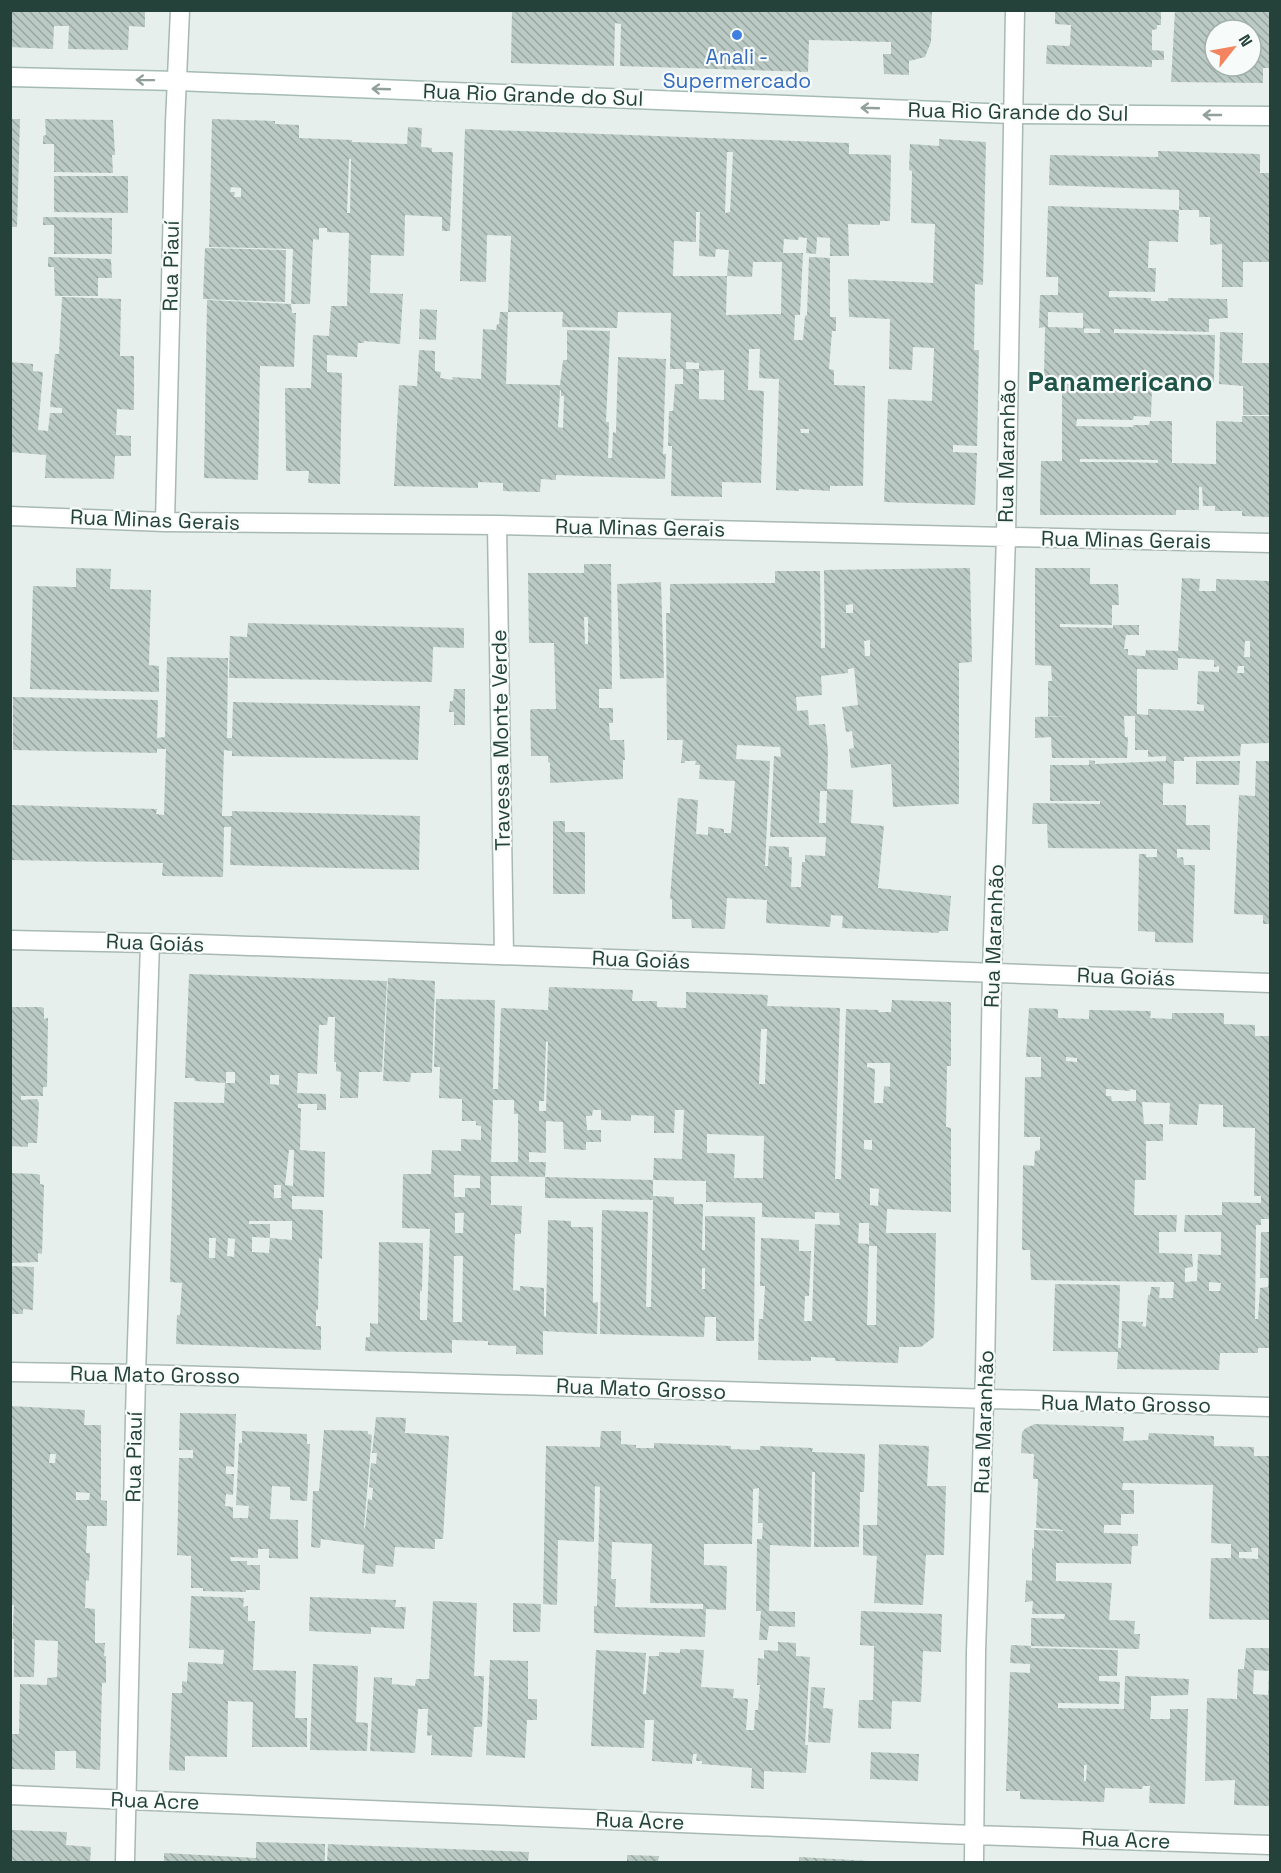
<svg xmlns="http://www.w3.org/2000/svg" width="1281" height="1873" viewBox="0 0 1281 1873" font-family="'Space Grotesk',sans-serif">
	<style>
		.building { fill: url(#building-back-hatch); fill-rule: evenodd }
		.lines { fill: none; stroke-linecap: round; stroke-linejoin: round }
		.street-casing { stroke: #a8b8b2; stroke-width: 21 }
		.secondary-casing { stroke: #a4bbb3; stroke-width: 21 }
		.street { stroke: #fff; stroke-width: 18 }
		.secondary { stroke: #fff; stroke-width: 18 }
		.oneway { stroke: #92a09c }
		.shop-dot { fill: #3f7fe0; stroke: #f7fbf9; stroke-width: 2 }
		.labels { text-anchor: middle; stroke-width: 4.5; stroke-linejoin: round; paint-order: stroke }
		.shop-label { font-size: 21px; fill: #366cbe; stroke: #f7fbf9 }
		.street-label { font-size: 21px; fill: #24423a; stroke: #f7fbf9 }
		.district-label { font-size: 27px; font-weight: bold; fill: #1f5548; stroke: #f7fbf9 }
	</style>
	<defs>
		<pattern id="building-back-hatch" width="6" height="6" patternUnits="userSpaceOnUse" patternTransform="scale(1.5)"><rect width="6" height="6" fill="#bbcac4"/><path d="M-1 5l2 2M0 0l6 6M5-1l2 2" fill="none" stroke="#98a6a0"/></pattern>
	</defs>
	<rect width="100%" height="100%" fill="#e6efeb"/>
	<path class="building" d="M10 10H145V27L129 26 128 50 68 49 69 26H54L53 49 10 47Z
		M512 10H932L931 42 925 57 909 61V75L884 74 883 54H891V42L809 40 808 72 620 66 621 24 615 23 614 66 511 63Z
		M1055 10H1161V25H1157V29L1152 30V50L1164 51V60H1152V67L1046 64 1047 45 1069 46 1070 44 1071 25 1055 24Z
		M1175 10H1270V68H1263V83L1171 82ZM1215 30H1251V66H1215Z
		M10 119H20L17 227H10Z
		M45 119 113 120 115 155H112L113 173 54 172V144H43V136L46 135Z
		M212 119 275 121V124L299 125V138L352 140V142L407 144 408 127 422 128 421 147 432 148V152H453L450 231H442V217L405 215 404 256 371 255 370 293 403 294 400 344 364 341V343H358L357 357 327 355V372L342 373 340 484 308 483 309 471H286L285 388H311L313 335 329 336 331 306H347L349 233 327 232V228H319V240L313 239 310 304H291L292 313H296L294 367 260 366 258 480 204 478 207 300 291 304 293 249 209 247ZM349 159H351L350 213H347ZM231 187 241 188V197H234L235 192H230Z
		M465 129 849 143V154L891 155 890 221H880V225L848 224 849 256H830V238L817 237 816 254 806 253 807 238 799 237 798 240 784 239 783 253H803L800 315H795L794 340H803L805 316 807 315 809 257 830 258V317H836V331H832L829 369 834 370V385L865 386 863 486H830V491L799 489V491L776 490 779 379 759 378 760 349H749L748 390 764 391 761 483 722 482V497L671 496 672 446H668L669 411H673L675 384H683V369H670L671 313 618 312 617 328 562 327 563 312H508L511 236 487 235 486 282 460 281ZM727 152H733L730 212 725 213ZM696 212H700L699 256 715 257 716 249 729 250 727 276 752 277 753 262H782L781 314 726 315 727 276H673L674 241 696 242ZM686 362 699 363V371L724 370V400L699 399V369H686ZM800 429H809V433H801Z
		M939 139 986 142 983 285 975 284 974 350H979L977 446 953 445V452L977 453 975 505 884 502 888 399 932 401 934 348 913 347 912 370 889 369 890 319 849 317 848 279 933 283 935 224 911 223 912 171 909 170 910 144 939 146Z
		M1158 151 1260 154V173H1270V262H1243V287H1222V244L1210 245V217H1199V210H1179V190L1049 185 1050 155 1158 157Z
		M54 176H128V213L54 212Z
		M1048 206 1179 210 1178 242 1149 241 1148 268H1156L1155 292 1109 291V297L1151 298V301H1168V298L1227 299 1228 318 1209 319V332L1114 329V333L1215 335 1214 382 1136 378 1137 381 1044 377 1045 327 1039 328 1040 295H1058V277H1046ZM1048 312 1083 313V328L1100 329V333H1084V328L1048 327Z
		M43 217 112 218V254H54V225H43Z
		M205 248 286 250 285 302 203 299Z
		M48 257 111 259 112 278H98V296H55L54 267H48Z
		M62 297 121 299 120 356H134V410L117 409 116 435 131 436V456H115L114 479 45 478 46 455 10 452V362L33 364V371L43 372 38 430 48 431 50 413H62V408L50 407 55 354H59Z
		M420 309 437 310 436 340 419 339Z
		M500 312H508L506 384 560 385 563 360H567V330L610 331 606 422H609L608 458H612L613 432 616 433 618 357 666 359 663 454H666L665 479 556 475V480L541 479 540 492 503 491V483L478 482V488L394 486 399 385 417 386 419 350 435 351V371L441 372 440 378 453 380 452 377 481 379 483 329 496 330 497 324H499ZM560 390H561V396H564L563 428 558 427Z
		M1220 332 1243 333 1242 363H1270V415H1243V386L1219 384Z
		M1062 384 1152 387 1151 417 1134 416 1133 420 1077 419 1076 426 1133 427V425H1149L1150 421H1172V463L1216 464V421L1242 422V416H1270V517L1242 516V511H1215V506H1203L1202 487H1199V510H1176V515H1040L1041 461H1062ZM1080 459 1158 460V463L1125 462H1080Z
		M584 564H611L612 689H599V708H613V723H609L610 740H624L625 760H623V779L550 783V763L548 762V756H531L530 712 531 709H556L554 643H529L528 573H584ZM584 617H588V644H585Z
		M76 568 111 569 110 589 151 590 149 665 159 666V692L30 689 33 586 76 587Z
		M970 568 972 662 959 663V804L893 807 891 764 851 768 849 749 854 748 852 731 846 732 842 707 858 705 854 668 848 669V673L821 676 822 695 796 697 797 711 808 710 809 725 825 724 828 751 827 789 853 790 851 823 884 826 878 888 951 896 948 931H939V933L842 928 843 916 831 915 830 927 766 923 767 900 727 898 725 929 692 928 691 919H672V899H670L678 798 698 800 696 834 708 835V827L724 829V833H731L735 781 699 779 700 765H695L696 761H685V763H681L683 740H667L666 613H670V584L775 583V571H820L821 648H825L824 570ZM853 604V613H846V605ZM870 640V656H865L864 641ZM737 745 780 747 781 757 774 756 770 837H826L825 856 805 855V862H802L801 887H791L792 857H789V847L769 846 768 866H765L770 761 736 759ZM820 791H827L826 823H819Z
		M1035 568H1090V584H1118L1119 605H1112V625L1060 624V627L1113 628V625H1139V635H1126L1124 649H1128V655L1145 656 1146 650 1178 651 1182 578 1200 579 1199 591H1216V579L1270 581V743L1241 744 1240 756 1184 757V761H1174V784L1163 783V805H1186V825H1210V850L1177 849V858L1183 857 1184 865H1195L1193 943 1155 942V932L1138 931 1139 854H1146V857H1157V849L1048 848 1047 824H1032L1033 803 1100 804V801H1050V765H1089V760L1095 761V764L1166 761V756L1148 757V750H1135V716H1124L1125 737H1128L1127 758H1052L1051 737 1035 738V717L1071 716H1048V681H1052L1051 666 1035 665ZM1245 641H1250V657H1244ZM1178 658 1214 660V667L1219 666V672L1198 671 1197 704 1204 705V711L1148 709V715L1137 714V669L1178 670ZM1238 666H1244V673H1237Z
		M661 582 664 678 620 679 617 584Z
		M248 623 464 628V648L433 647 432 682 229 678 230 636 247 637Z
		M167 657 228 658 227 738H232L233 702 420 706 418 760 232 756V751L224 750 222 816H232V811L420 816 419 870 230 865 231 827H224L223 877 164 876 162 875 163 863 10 860V805L157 809 156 814 164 815 166 749H157V753L13 750V697L158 700 157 738 165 737Z
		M454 689H465V725H454V712H449L450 701H453Z
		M1196 761H1240L1239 785 1196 784Z
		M1256 761H1270V924H1263V915L1234 914 1239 795 1255 796Z
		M553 821H565V832H585V894H553Z
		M189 974 387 981 382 1072H359L358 1098H340L341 1072 336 1071V1062H334L335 1017H328L327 1025H319L317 1074 298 1073 297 1093 326 1094V1110H317V1104H298V1108H301L300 1150 325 1152 324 1197 292 1196V1209L323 1210 322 1259 319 1258 318 1310H316V1326H321V1350L176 1344 177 1315H180L182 1283 170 1282 174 1102 224 1103 225 1083 195 1081 194 1078H185ZM226 1072H235V1083H226ZM270 1075H279V1085L270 1084ZM289 1150H294L293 1186 285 1185ZM274 1185H281V1198H274ZM249 1221H292V1240L270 1238 269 1253 252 1252V1237L270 1238V1224H249ZM209 1238H216L215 1258H209ZM228 1238 235 1239 234 1257 227 1256Z
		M388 978 435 981 432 1073H411L410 1082 383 1081Z
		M549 987 633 990 632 1001H657V1007L686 1008V992L768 995 767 1006 840 1008 835 1179H841L846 1009 879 1010 878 1012H891L892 1000 951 1002V1066H947L946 1127 951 1128V1212L887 1209 886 1233H936L934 1337 921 1347H899L898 1363 835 1361V1358L811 1357V1361L758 1360 759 1319H763L765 1286H760L761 1238 799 1240V1251H811L809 1296H805L804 1321H812L815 1224 840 1225 839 1213 815 1212V1219L762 1217V1203L706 1202V1181L653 1180 654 1158 682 1159 684 1110H675L674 1133H654V1116L631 1115V1121L601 1120V1110H593L592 1116H586L587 1130H601V1142H586V1150L564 1149 563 1122 546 1121V1153L529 1152V1162H546L545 1177 653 1180V1196L674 1197V1204H703L702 1250H705V1216L755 1217 754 1341H716V1317H705L704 1337 600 1334 602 1210 648 1212 646 1307H651L653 1200 545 1198V1177L491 1176V1205L522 1206 521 1234H515L513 1290 520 1291V1286L544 1288V1316L546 1317 548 1220 571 1221V1227H593V1303L598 1302 597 1334 543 1331V1355L516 1354V1346L488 1345V1341L452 1340V1353L365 1351 366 1337H370V1323L378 1324 379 1242 423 1243 422 1291H420V1320H427L430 1229 402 1228 403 1174H431L432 1150 461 1151V1139L481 1140V1126L476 1125V1121H462V1099L439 1098 440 1067H434L436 999 495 1000 493 1089H498L501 1008 548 1010ZM761 1029H767L765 1084H759ZM546 1041 548 1042 546 1111H539V1101H544ZM867 1063H890V1087L884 1086 883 1103H874L875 1069 867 1067ZM493 1100H514V1114H518V1162H491ZM707 1134 764 1136 763 1178H734L735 1154 707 1153ZM864 1140H872V1150L864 1149ZM454 1175 480 1176V1188H465V1197H454ZM870 1188 879 1189 878 1206 870 1205ZM455 1213H464L463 1233H455ZM859 1223H869V1244L858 1243ZM869 1246H877L876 1325H867ZM454 1256H463L462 1322H453ZM702 1268H705V1289H702Z
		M10 1007H41L44 1008V1019L48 1018 47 1087H43V1096H21V1100L37 1099 39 1103 37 1143H28V1147L10 1146Z
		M1029 1008 1058 1009V1018L1089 1019V1010L1151 1011 1150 1018 1172 1019V1013H1224V1024L1255 1025V1036H1270V1219H1261V1225H1256L1255 1319H1258L1260 1288 1268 1287V1278H1260L1261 1232H1270V1348H1258V1353H1220L1219 1370 1117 1369 1118 1352 1053 1351 1055 1284 1120 1285 1118 1348H1121L1122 1321 1143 1322 1142 1326 1146 1327 1148 1295H1150L1151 1287H1160L1159 1298H1173L1174 1282 1031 1280 1030 1250H1022L1023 1167V1165L1034 1166 1035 1151 1040 1150V1137H1024L1025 1077H1041V1057H1026ZM1066 1057 1077 1058V1062L1066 1061ZM1106 1089 1130 1091V1089L1136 1090V1101H1112L1111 1096H1106ZM1142 1102 1170 1103 1169 1124 1197 1125 1199 1104 1223 1105V1127L1255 1128 1254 1196H1261V1203L1222 1202V1215H1185L1184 1232H1221V1255L1198 1254 1197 1281 1185 1282V1268L1193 1267 1192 1254 1159 1253V1232H1176L1177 1215H1134L1135 1180H1146V1141H1163V1124H1144ZM1209 1282 1221 1283 1220 1291H1209Z
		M10 1173 37 1174 40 1175V1184L44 1185 42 1254 38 1253V1262L10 1263Z
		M10 1266 34 1267 33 1310 23 1309V1314H10Z
		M10 1406 85 1410 84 1425H101V1500L107 1501V1526H87L86 1553H90L89 1581 86 1580 85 1608 95 1609V1643H105L104 1656H106V1683H102L100 1770 76 1768V1751H55V1770L12 1769 10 1734H19L20 1684 47 1685V1678L57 1677 58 1641 35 1640 34 1677H14V1639H12L14 1605H10ZM50 1454H56L55 1463H49ZM76 1492 90 1493 89 1500H76Z
		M180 1413 236 1414 234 1467 226 1466V1474H234L233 1495 226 1494 225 1506 233 1507V1518H248L249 1506 236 1505 239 1443H242V1431L307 1434V1444H310L307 1501 290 1500V1487L272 1486 270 1519 298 1520V1559L269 1558V1549H258V1558L230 1557 231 1561H247V1565H260V1590H246V1592L203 1591V1588H191V1556L177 1555 179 1458H193V1450H179Z
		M376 1417 406 1418 405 1433 449 1436 443 1539H435V1549L395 1547 393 1567 376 1565 375 1574 362 1573 364 1545 321 1539 320 1548 311 1547 313 1491H319L324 1430 368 1431V1434L372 1435 364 1527 365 1529 368 1499 372 1500 373 1488 369 1487 371 1463 376 1464 377 1453H372Z
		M1035 1424 1124 1427 1123 1441 1148 1440 1149 1433 1214 1436V1446L1254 1447V1456H1270V1620L1209 1619 1211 1558H1231V1544L1211 1543 1213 1485 1123 1483 1122 1490H1134V1514H1121V1525H1104V1533L1138 1534V1546H1132L1131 1564 1056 1563V1581L1112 1583 1109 1620 1135 1621 1134 1634H1140L1139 1649 1031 1646V1648L1118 1650 1117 1676H1099V1681L1120 1682 1119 1704 1058 1703V1708L1124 1709 1125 1676 1189 1679 1188 1695 1151 1696V1709L1150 1719H1170V1709H1188L1185 1804 1149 1803 1150 1786H1143L1142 1789 1105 1788 1104 1802 1020 1799V1791H1006L1010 1672 1030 1673V1664L1010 1663 1011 1645 1031 1646V1618L1064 1619 1065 1614H1032L1033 1601 1025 1602 1026 1580 1032 1581V1548L1034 1549V1530L1063 1531V1530L1036 1528 1038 1479H1033L1034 1454 1021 1453 1022 1432 1026 1428ZM1251 1548H1258V1559L1239 1558V1552H1252ZM1084 1765H1087L1086 1781H1084Z
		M601 1431H621V1444L636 1445V1448H654V1443L731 1446V1449L760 1450V1446L813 1448 812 1452 865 1454 864 1492H860L859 1547H814L815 1472H812L811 1547 770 1545 769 1611 795 1612V1627L769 1626 767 1640H759L761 1611H756L757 1539H762L763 1523H758L759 1488 753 1489 752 1544H704V1565L727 1566 726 1610 706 1609 705 1637 594 1633V1606H597L600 1487 595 1486 594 1542 558 1540 557 1605 543 1604 546 1446 600 1447ZM612 1542 652 1544 650 1603 703 1604V1609L615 1607 616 1579H611Z
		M879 1444 929 1446 927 1486H946L944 1555H926L923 1605 874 1603 877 1556 863 1555V1525H877Z
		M191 1596 244 1598 243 1607 248 1606V1621H255L253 1670 296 1671 295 1718H307V1747H252L253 1702 228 1701 227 1757 185 1756V1771L169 1770 172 1693H182V1681L187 1682 188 1662 223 1664 224 1650 189 1648Z
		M310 1597 396 1600 395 1607H406L404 1629 371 1627V1634L309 1631Z
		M433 1601 477 1603 474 1676H484L482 1727H474L472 1757 431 1755 432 1735 427 1736 428 1709H418L415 1753 370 1751 374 1677 392 1678V1684L415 1686 416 1679H429Z
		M513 1603 541 1604 540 1632H513Z
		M861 1611 942 1614 941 1652 923 1651 921 1702 892 1701 891 1729 858 1728 859 1700H873L874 1646 860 1645Z
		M778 1642 796 1643V1656L810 1657 805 1745H808L806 1773 764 1771V1789L751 1788 752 1768 702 1764V1761H696L697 1754H693L692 1764 652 1761 654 1720H645L644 1748 591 1746 596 1650 646 1653 643 1694H646L649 1656H659V1652L680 1653V1649L704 1650 701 1687 734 1689 733 1698 748 1699 746 1730H754L755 1710H758L760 1685H757L758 1658 764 1659V1650L778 1651Z
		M1246 1648H1270V1671L1254 1670 1253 1694 1268 1695 1269 1671H1270V1806L1234 1805 1235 1780 1205 1781 1207 1698 1237 1699 1238 1669H1244Z
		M490 1660 528 1661V1699H537V1720H527L525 1758 486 1755Z
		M313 1664 358 1666 356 1722 368 1723 367 1751 310 1750Z
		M811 1687 825 1688 823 1708 833 1709 830 1743 808 1742Z
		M871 1752 919 1754 918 1781 870 1779Z
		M10 1830 67 1832 66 1845 91 1847 90 1862H10Z
		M256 1842 325 1844V1862H164V1853L256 1858Z
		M328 1844 348 1845 529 1852 528 1862H327Z
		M627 1855 659 1856 658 1862H627Z
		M799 1857 870 1861V1862H799Z"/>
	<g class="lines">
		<g class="street-casing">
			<path id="street" d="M10 516 165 522 497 525 1270 543
				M165 522 175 123 180 10
				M497 525 504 955
				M10 940 197 944 1270 983
				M10 1372 136 1374 1270 1407
				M10 1795 946 1834 1270 1845
				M125 1862 136 1374 150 943
				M974 1862 976 1652 985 1372 992 972 1006 536 1015 10"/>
		</g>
		<g class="secondary-casing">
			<path id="secondary" d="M10 77 177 81 1012 114 1270 116"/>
		</g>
		<use href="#street" class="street"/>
		<use href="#secondary" class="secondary"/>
	</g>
	<defs><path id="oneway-shaft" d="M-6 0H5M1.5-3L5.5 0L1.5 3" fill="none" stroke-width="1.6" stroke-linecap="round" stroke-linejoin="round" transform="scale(1.5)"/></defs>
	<g class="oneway">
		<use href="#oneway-shaft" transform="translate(145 80) rotate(-179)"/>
		<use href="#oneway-shaft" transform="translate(381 89) rotate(-178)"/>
		<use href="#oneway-shaft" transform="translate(870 108) rotate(-178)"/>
		<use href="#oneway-shaft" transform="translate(1212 115) rotate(-180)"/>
	</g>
	<circle class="shop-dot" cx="737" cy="35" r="6"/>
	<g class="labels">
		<g class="shop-label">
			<text x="737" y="64">Anali -<tspan x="737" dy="24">Supermercado</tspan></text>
		</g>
		<g class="street-label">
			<text transform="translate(533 95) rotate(2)" y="7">Rua Rio Grande do Sul</text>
			<text transform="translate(1018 112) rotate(1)" y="7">Rua Rio Grande do Sul</text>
			<text transform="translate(171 266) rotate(-89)" y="7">Rua Piauí</text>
			<text transform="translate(1007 451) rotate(-89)" y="7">Rua Maranhão</text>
			<text transform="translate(155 520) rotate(2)" y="7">Rua Minas Gerais</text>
			<text transform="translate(640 528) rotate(1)" y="7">Rua Minas Gerais</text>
			<text transform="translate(1126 540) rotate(1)" y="7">Rua Minas Gerais</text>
			<text transform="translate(501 740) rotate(-91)" y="7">Travessa Monte Verde</text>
			<text transform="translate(994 936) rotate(-88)" y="7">Rua Maranhão</text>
			<text transform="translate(155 943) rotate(2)" y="7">Rua Goiás</text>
			<text transform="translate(641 960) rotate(2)" y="7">Rua Goiás</text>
			<text transform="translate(1126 977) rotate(2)" y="7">Rua Goiás</text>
			<text transform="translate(155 1375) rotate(1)" y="7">Rua Mato Grosso</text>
			<text transform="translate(641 1389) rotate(2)" y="7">Rua Mato Grosso</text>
			<text transform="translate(1126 1404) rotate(1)" y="7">Rua Mato Grosso</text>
			<text transform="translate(984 1422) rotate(-88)" y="7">Rua Maranhão</text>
			<text transform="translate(134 1457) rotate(-89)" y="7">Rua Piauí</text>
			<text transform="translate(155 1801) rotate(2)" y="7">Rua Acre</text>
			<text transform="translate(640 1821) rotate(2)" y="7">Rua Acre</text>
			<text transform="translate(1126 1840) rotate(2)" y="7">Rua Acre</text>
		</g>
		<g class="district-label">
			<text x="1120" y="391">Panamericano</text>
		</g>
	</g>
	<rect width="1281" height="1873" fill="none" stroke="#24423a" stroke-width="24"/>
	<g transform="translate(1233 48) rotate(59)"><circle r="28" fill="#f7fbf9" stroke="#a3b1ad" stroke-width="1.5"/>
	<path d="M0-4.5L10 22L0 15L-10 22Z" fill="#f4845f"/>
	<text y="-9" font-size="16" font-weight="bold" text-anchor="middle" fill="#24423a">N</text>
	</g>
</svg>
